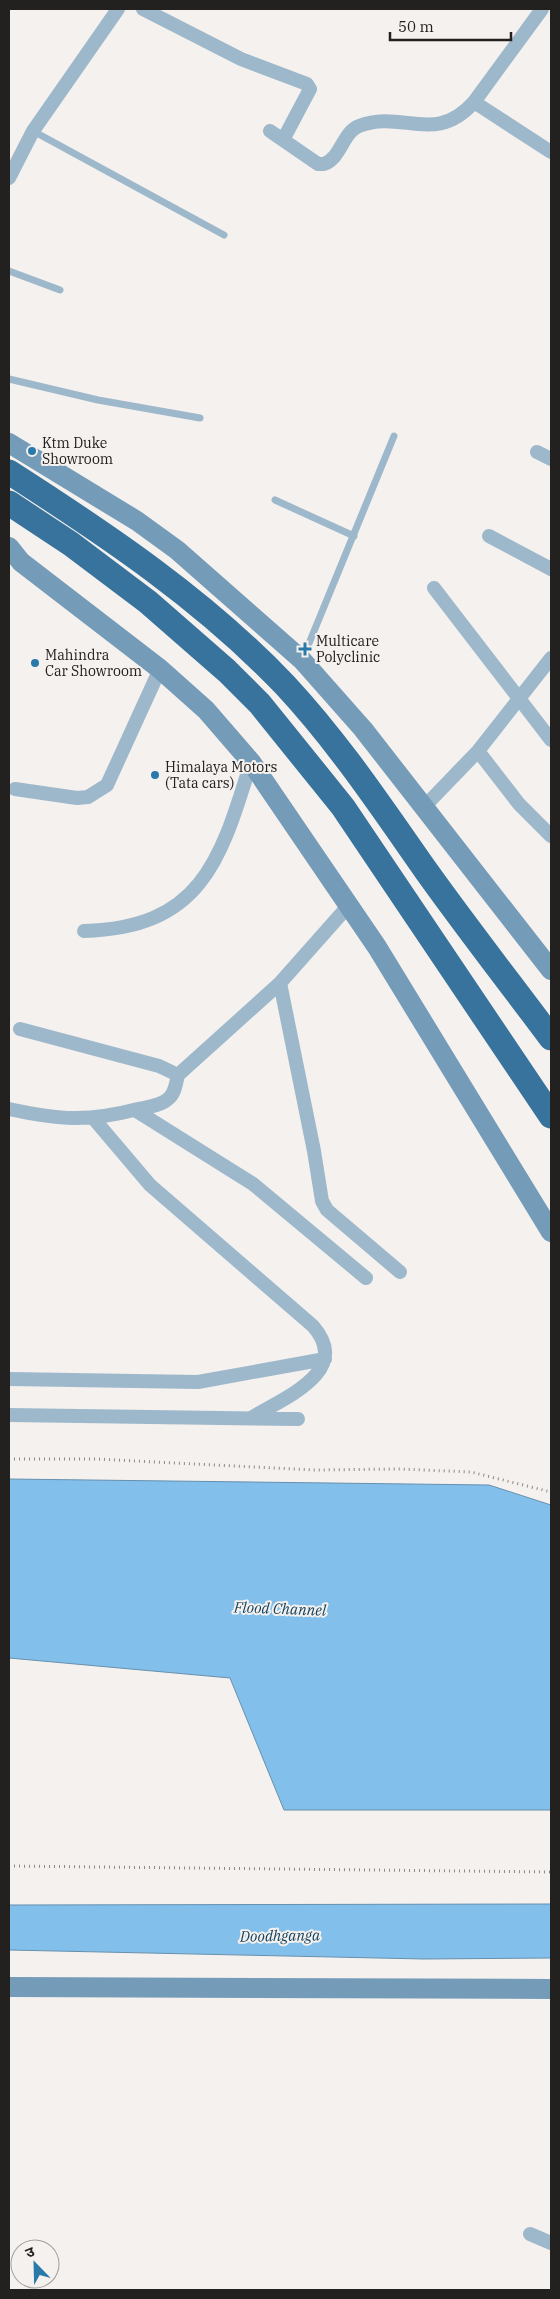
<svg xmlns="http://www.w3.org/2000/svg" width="560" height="2299" viewBox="0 0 560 2299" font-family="'IBM Plex Serif','Noto Sans Devanagari',serif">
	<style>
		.water { fill: #82bfeb; stroke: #6690ae }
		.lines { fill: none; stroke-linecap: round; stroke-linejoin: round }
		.path { stroke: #8b8886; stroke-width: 3; stroke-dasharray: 1 4; stroke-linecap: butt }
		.lane { stroke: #9eb8cb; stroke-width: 7 }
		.street { stroke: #9eb8cb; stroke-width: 14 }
		.secondary { stroke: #749bb8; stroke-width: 20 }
		.highway { stroke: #37739c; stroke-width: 25 }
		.poi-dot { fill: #2979aa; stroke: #f5f1ee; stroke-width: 2 }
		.labels { text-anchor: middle; stroke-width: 4; stroke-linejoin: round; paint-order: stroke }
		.poi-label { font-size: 14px; fill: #232120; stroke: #f5f1ee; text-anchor: start }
		.water-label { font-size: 15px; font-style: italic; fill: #0e3f5c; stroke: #f5f1ee }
	</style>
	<rect width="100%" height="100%" fill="#f5f1ee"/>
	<path class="water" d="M9 1479 489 1485 551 1505V1810H284L230 1678 9 1658Z
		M551 1904V1958L424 1959 9 1950V1905Z"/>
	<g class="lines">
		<path class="path" d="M9 1459H97L314 1470 400 1469 471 1472 551 1492
			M9 1866 551 1872"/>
		<path class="lane" d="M33 131 224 235
			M9 271 60 290
			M9 379 98 400 200 418
			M275 500 354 536
			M303 658 394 436"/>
		<path class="street" d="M143 9 241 59 307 84 310 89 283 140
			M474 102 551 152
			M270 131 318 164H324C341 158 343 132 359 126 402 109 435 146 474 102L542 9
			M9 178 33 131 118 9
			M537 452 551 459
			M489 536 551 569
			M434 588 551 740
			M478 751 519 804 551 836
			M15 789 77 798 88 797 107 785 160 669
			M425 806 478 751 551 658
			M84 931C202 928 221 859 251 762
			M280 983 314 1151 322 1201 327 1210 400 1272
			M178 1075 280 983 350 904
			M9 1109C60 1120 88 1122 138 1109 148 1107 160 1106 168 1099 175 1094 176 1083 178 1075L159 1066 20 1029
			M135 1110 253 1184 366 1278
			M94 1119 150 1185 313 1326C353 1372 283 1398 251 1418
			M9 1379 198 1382 325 1359
			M9 1415 298 1419
			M530 2234 551 2243"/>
		<path class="secondary" d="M9 443 137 521 177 550 302 660 363 729 551 970
			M9 547 21 562 160 669 206 710 251 762 377 947 551 1232
			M9 1987 551 1989"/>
		<path class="highway" d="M9 472C107 535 204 600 285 685 339 743 382 808 427 872 467 928 510 983 551 1038
			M9 503 71 544 148 602 227 671 260 704 343 807 551 1116"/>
	</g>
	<g class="poi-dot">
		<circle cx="32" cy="451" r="5"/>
		<path d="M302.5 641.5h5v5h5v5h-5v5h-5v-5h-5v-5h5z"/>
		<circle cx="35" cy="663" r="5"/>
		<circle cx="155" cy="775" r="5"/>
	</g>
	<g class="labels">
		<g class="poi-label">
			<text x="42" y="448">Ktm Duke<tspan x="42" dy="16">Showroom</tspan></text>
			<text x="316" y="646">Multicare<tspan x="316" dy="16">Polyclinic</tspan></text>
			<text x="45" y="660">Mahindra<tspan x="45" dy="16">Car Showroom</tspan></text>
			<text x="165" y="772">Himalaya Motors<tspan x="165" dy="16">(Tata cars)</tspan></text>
		</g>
		<g class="water-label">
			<text transform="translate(280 1609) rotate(2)" y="5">Flood Channel</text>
			<text transform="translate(280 1936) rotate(-1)" y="5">Doodhganga</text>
		</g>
	</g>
	<rect width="560" height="2299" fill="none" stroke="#232120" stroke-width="20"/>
	<g transform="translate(35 2264) rotate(337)"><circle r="24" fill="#f5f1ee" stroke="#a19e9c"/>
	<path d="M0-4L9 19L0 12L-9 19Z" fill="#2979aa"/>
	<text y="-8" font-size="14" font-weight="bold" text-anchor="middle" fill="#232120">उ</text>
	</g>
	<path d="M390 32v8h121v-8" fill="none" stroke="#232120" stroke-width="2.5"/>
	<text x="398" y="32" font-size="15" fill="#232120" stroke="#f5f1ee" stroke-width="4" paint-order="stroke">50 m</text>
</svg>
